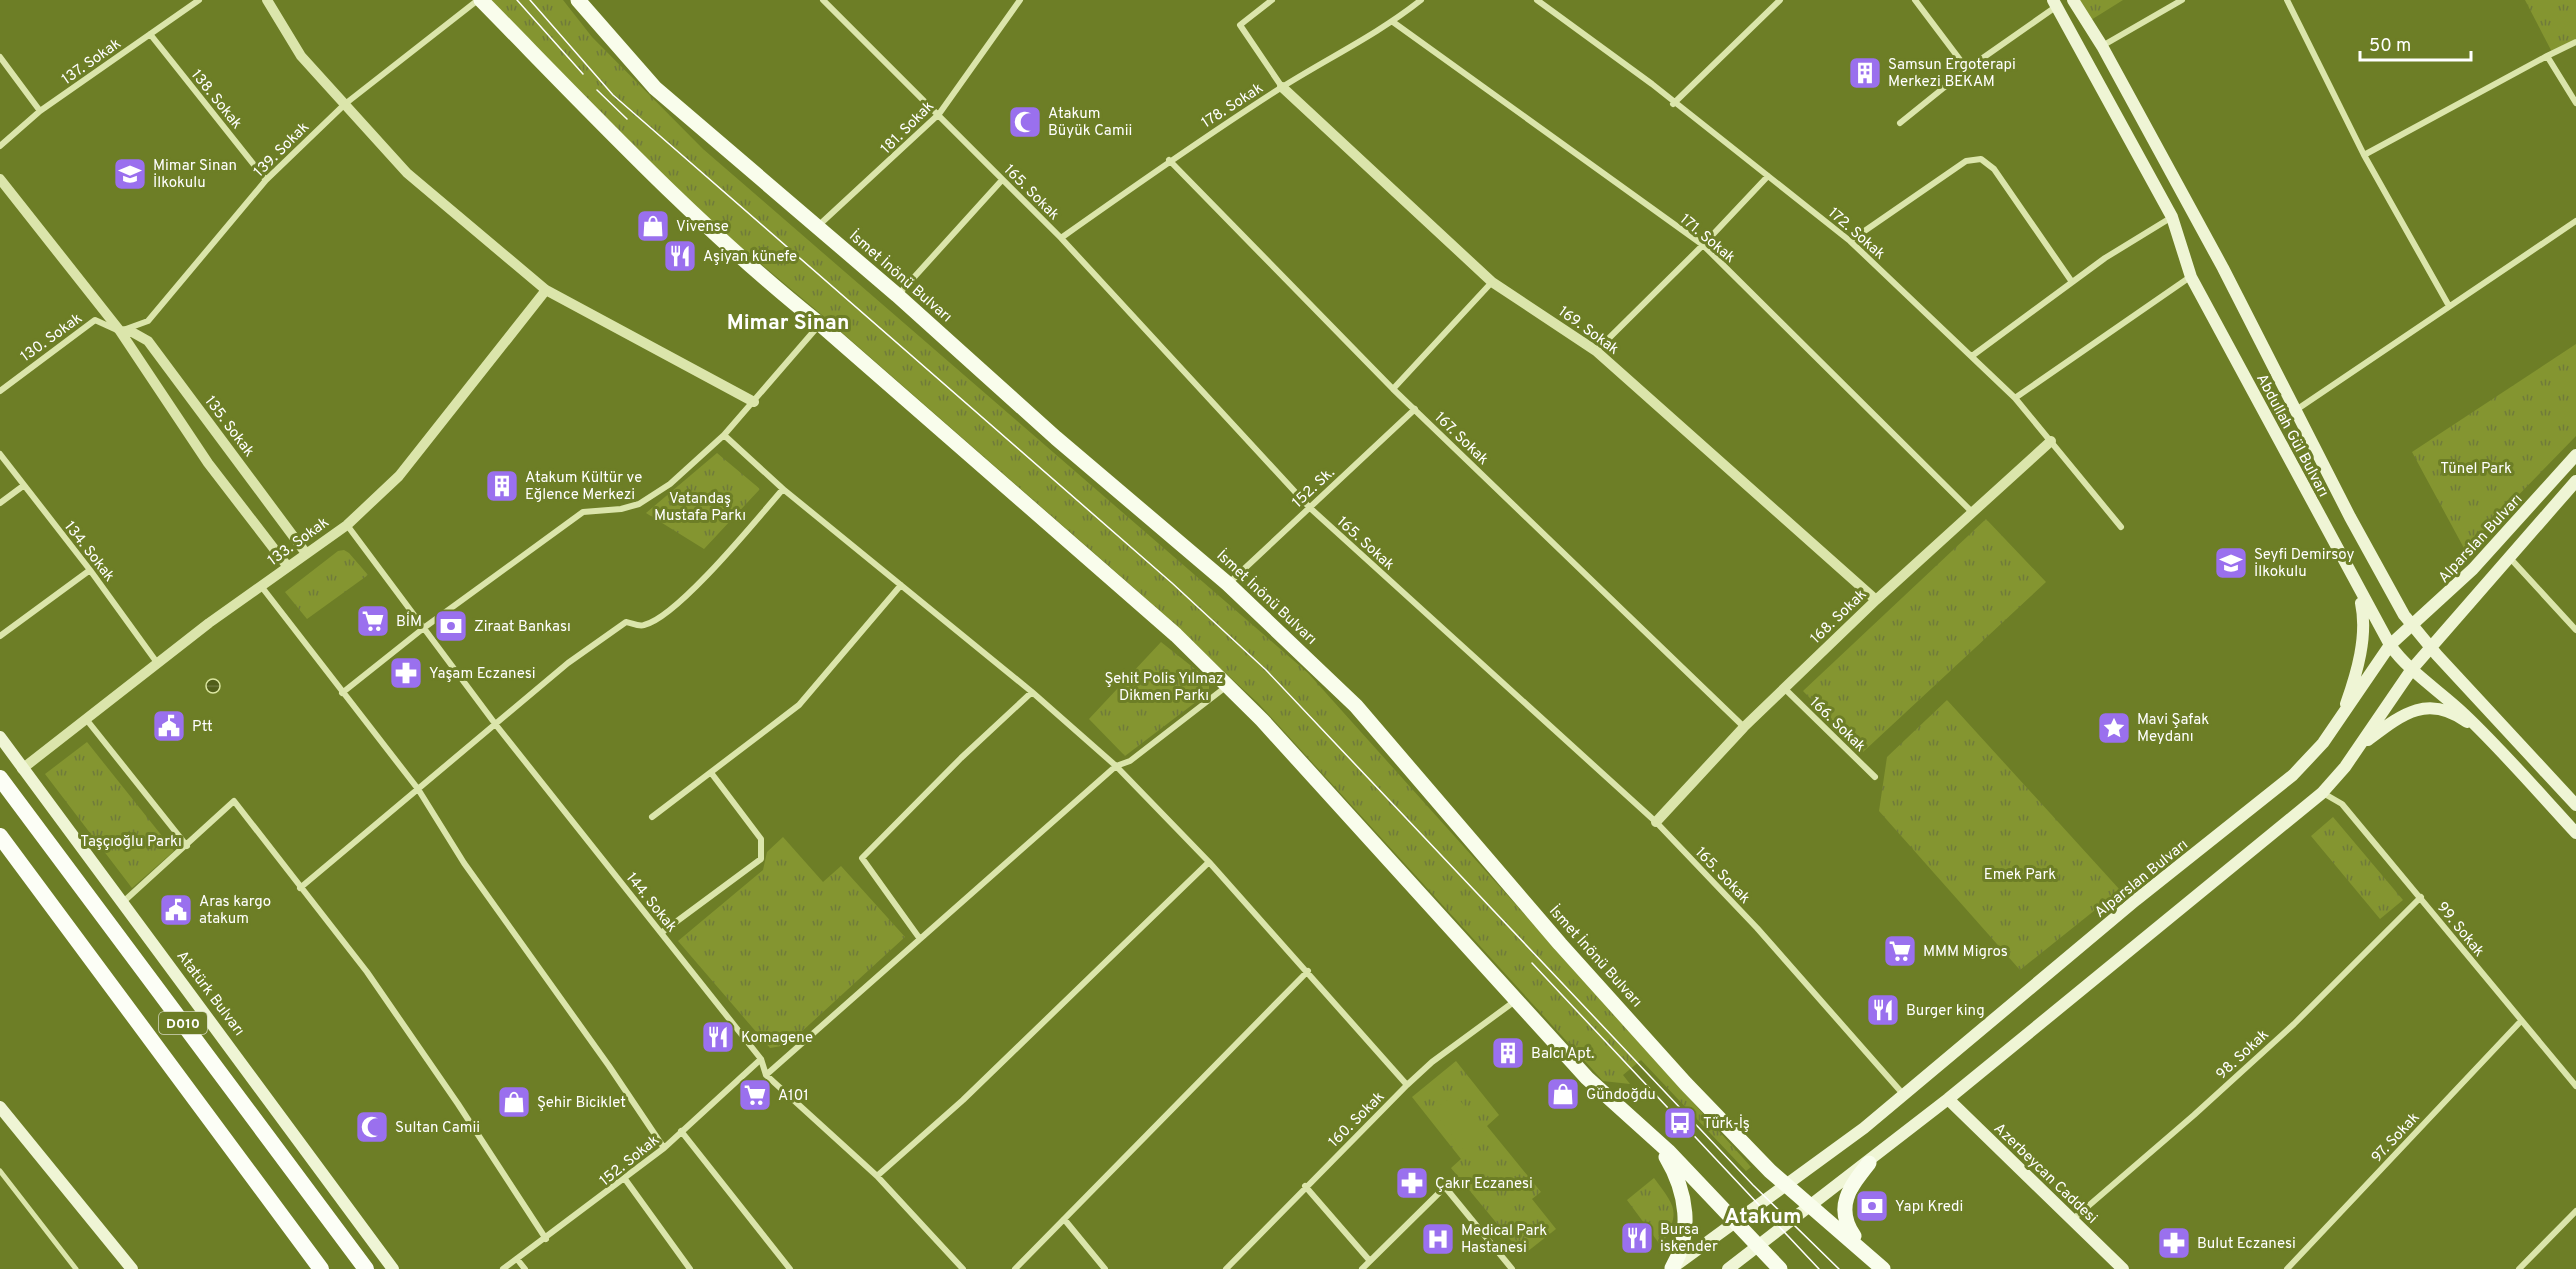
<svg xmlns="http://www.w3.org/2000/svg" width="2576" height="1269" viewBox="0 0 2576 1269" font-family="Overpass,sans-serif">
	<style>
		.grass { fill: url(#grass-tufts) }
		.garden { fill: #849530 }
		.water { fill: url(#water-rules); stroke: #dbe6a0; stroke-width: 1.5 }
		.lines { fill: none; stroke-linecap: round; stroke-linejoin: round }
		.pedestrian { stroke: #dbe5ab; stroke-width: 5 }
		.minor { stroke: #dbe5ab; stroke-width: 6 }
		.tertiary { stroke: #dbe5ab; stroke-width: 10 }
		.secondary { stroke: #eff5d5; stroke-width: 12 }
		.primary { stroke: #f9fdec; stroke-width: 15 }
		.trunk { stroke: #fcfef6; stroke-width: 16 }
		.tram { stroke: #fff; stroke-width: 1.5 }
		.labels { text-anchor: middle; stroke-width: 6; stroke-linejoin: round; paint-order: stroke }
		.shield { fill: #6d7e26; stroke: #d3d8be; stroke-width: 1.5 }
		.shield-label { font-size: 14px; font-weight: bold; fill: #fff }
		.street-label { font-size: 15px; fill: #fff; stroke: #6d7e26 }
		.poi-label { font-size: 15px; fill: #fff; stroke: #6d7e26; text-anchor: start }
		.park-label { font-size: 15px; fill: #fff; stroke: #6d7e26 }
		.district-label { font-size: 21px; font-weight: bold; fill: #fff; stroke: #6d7e26 }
	</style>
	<defs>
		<pattern id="grass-tufts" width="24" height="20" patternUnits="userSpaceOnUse" patternTransform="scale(1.5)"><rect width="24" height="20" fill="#849530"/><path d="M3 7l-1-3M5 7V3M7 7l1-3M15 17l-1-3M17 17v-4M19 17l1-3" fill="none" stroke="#707b3a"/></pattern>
		<pattern id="water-rules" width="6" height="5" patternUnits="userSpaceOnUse" patternTransform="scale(1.5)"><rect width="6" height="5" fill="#515e1a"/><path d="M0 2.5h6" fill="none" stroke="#6b763c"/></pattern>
	</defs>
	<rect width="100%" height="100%" fill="#6d7e26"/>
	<path class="grass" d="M484 0H563L592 37 703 149 1308 673 1751 1167 1746 1171 1641 1060 1623 1075 1630 1084 1603 1081 1259 704 1133 587 822 315 623 148Z
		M2079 0H2123L2091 20Z
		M2525 0H2576V39L2552 52Z
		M2576 344V436L2465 550 2412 452Z
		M717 453 760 489 704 549 646 513Z
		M1986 519 2046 582 1863 752 1803 691Z
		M344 550 349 553 368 575 307 619 285 592 338 551Z
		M1161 642 1209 680V692L1125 756 1089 719Z
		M1947 700 2120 890 2020 970 1879 811 1887 757Z
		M87 742 174 851 132 888 45 774Z
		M2333 817 2403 900 2380 919 2311 836Z
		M783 837 823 882 841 866 905 937 787 1045 770 1048 678 941 763 870 767 852Z
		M1456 1061 1499 1115 1487 1126 1541 1192 1532 1199 1556 1229 1523 1255 1451 1168 1461 1159 1412 1097Z
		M1654 1178C1676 1208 1681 1211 1661 1246L1627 1200Z"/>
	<path class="garden" d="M1455 1094 1487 1136 1466 1153 1433 1111Z"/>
	<path class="water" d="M206 686a7 7 0 1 1 14 0a7 7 0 1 1-14 0Z"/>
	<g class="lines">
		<path class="pedestrian" d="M0 1171 76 1269"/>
		<path class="minor" d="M823 0 1061 238 1309 507 1656 822 1757 928 1903 1094
			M1272 0 1240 25 1282 87
			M1537 0 1652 84 1850 241 2015 398 2121 527
			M1915 0 1967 69
			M2287 0 2364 155 2449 306
			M1393 22 1703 245 1973 513
			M150 34 266 180
			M2576 42 2547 56 2576 103
			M2102 46 2182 0
			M0 57 40 111
			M1673 104 1780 0
			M1900 123 1967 69 2057 6
			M0 146 40 111 199 0
			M2364 155 2547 56
			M1169 160 1393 389 1744 727
			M818 226 939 114 1020 0
			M1061 238C1133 187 1204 137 1279 89 1326 59 1377 35 1421 0
			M1850 241 1966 161 1981 159 1994 169 2072 282
			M898 295 1002 180
			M126 329 148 321 266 180 345 104 478 0
			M1596 351 1703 245 1768 176
			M1972 356 2105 258 2172 217
			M1393 389 1492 282
			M0 391 95 320 117 330
			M2015 398 2190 277
			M2296 410 2576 221
			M0 454 90 570 158 664
			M0 503 23 486
			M347 525 496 725 761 1059 766 1075 877 1176 963 1269
			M2510 558 2576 630
			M1229 583 1415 409
			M261 586 418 789 464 863 609 1066 664 1148
			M0 636 90 570
			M1227 686 1130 761 1116 766 1209 862 1407 1085
			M1784 688 1875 777
			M342 693 425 627 583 512 621 509 639 504 670 484 724 435 820 324
			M86 719 187 846
			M2323 793 2342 804 2576 1086
			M652 817 799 705 901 585
			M300 888 568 663 626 622C632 623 639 627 644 625 677 618 758 518 783 489L724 435
			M122 903 234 801 367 972 458 1104 546 1239
			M661 933 761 859V839L712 774
			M920 939 862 858 961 758 1032 692
			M766 1075 1116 766 1032 692 783 489
			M681 1131 790 1269
			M877 1176 963 1100 1209 862
			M625 1179 690 1269
			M1305 1186 1370 1261
			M1064 1219 1105 1269
			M2072 1220 2194 1115 2294 1024 2421 897
			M517 1259 525 1269
			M503 1269 664 1148 761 1059
			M1015 1269 1308 971
			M1226 1269 1407 1085 1432 1062 1515 1001
			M1362 1269 1445 1187 1512 1269
			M2287 1269 2520 1022
			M2519 1269 2576 1211"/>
		<path class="tertiary" d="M267 0 301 56 407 173 546 290 754 402
			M1282 87 1492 282 1596 351 1876 600
			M0 179 120 331 208 463 288 567
			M120 331 132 332 148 341 305 552
			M22 769 209 623 347 525 399 476 546 290
			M1656 822 1744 727 1876 600 2051 441"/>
		<path class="secondary" d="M2053 0 2172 217 2191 277 2390 645C2409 672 2440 691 2465 715 2504 752 2539 793 2576 833
			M2073 0 2102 46 2223 268 2350 517 2404 615 2437 655 2576 805
			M2346 704C2357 673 2368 636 2361 603
			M0 737 393 1269
			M2368 740C2401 715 2427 693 2467 722
			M1948 1099 2123 1269
			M0 1107 132 1269
			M1672 1268 1864 1128 2136 900 2293 775 2323 743 2390 645 2473 569 2576 455
			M1728 1269 1948 1099 2322 793 2345 767 2412 669 2576 481"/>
		<path class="primary" d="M481 0C590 111 698 227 820 324L1176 635 1262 720 1587 1078 1668 1151 1780 1269
			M578 0 655 88 897 295 1056 438 1228 584 1356 706 1560 944 1686 1084 1770 1171 1883 1269
			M1666 1157C1687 1192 1693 1233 1672 1268
			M1854 1236C1834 1207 1850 1187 1869 1163"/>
		<path class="trunk" d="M0 778 366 1269
			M0 836 321 1269"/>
		<path class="tram" d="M517 0 583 74
			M530 0 613 95 1172 583 1266 670 1753 1185 1839 1269
			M597 90 627 119
			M1532 963 1819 1269"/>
	</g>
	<defs>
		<g id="building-square" transform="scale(1.725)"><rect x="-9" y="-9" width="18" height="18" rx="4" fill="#9a70ee" stroke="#6d7e26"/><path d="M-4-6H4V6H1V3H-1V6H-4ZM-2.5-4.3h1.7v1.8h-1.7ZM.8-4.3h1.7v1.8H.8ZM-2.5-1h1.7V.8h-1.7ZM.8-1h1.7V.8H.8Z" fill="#fff"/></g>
		<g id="mosque-square" transform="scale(1.725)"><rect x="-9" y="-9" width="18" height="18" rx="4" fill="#9a70ee" stroke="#6d7e26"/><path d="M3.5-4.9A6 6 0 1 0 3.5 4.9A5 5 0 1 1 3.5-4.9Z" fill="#fff"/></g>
		<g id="school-square" transform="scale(1.725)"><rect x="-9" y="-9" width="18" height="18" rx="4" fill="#9a70ee" stroke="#6d7e26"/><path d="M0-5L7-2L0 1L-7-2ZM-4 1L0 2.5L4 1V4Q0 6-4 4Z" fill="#fff"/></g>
		<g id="shop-square" transform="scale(1.725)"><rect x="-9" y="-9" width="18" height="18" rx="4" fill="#9a70ee" stroke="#6d7e26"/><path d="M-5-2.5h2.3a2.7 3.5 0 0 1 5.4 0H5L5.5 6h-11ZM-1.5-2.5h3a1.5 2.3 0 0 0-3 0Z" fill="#fff"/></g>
		<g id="restaurant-square" transform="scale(1.725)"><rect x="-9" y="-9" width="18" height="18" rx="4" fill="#9a70ee" stroke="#6d7e26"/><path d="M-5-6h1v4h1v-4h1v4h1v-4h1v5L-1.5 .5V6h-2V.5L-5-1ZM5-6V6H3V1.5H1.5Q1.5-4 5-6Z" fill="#fff"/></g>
		<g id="supermarket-square" transform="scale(1.725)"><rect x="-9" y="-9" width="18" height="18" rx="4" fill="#9a70ee" stroke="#6d7e26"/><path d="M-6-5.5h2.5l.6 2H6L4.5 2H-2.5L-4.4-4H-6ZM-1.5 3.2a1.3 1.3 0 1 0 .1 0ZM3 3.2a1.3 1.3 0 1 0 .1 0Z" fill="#fff"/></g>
		<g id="bank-square" transform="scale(1.725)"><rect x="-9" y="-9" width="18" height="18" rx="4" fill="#9a70ee" stroke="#6d7e26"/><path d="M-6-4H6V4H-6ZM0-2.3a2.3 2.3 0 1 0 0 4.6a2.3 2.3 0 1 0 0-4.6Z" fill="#fff"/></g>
		<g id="pharmacy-square" transform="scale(1.725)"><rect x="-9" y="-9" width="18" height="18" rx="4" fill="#9a70ee" stroke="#6d7e26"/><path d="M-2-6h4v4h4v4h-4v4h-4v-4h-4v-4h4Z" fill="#fff"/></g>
		<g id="civic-square" transform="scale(1.725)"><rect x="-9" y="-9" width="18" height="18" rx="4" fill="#9a70ee" stroke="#6d7e26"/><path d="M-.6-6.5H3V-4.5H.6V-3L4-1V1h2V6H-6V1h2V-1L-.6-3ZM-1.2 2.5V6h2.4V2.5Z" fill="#fff"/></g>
		<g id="sight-square" transform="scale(1.725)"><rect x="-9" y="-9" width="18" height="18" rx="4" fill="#9a70ee" stroke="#6d7e26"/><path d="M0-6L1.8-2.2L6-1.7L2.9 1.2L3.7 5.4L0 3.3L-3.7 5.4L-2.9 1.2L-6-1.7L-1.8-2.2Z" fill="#fff"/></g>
		<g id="bus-square" transform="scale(1.725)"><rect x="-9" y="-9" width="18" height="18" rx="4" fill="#9a70ee" stroke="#6d7e26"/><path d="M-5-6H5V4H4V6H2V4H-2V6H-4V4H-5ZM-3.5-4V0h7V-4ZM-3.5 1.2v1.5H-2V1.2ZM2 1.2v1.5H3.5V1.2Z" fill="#fff"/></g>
		<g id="hospital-square" transform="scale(1.725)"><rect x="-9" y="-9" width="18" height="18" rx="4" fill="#9a70ee" stroke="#6d7e26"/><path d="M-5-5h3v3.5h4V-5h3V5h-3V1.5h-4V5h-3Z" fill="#fff"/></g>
	</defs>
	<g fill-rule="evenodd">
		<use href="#building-square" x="1865" y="73"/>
		<use href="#mosque-square" x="1025" y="122"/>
		<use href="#school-square" x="130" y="174"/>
		<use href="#shop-square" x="653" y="226"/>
		<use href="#restaurant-square" x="680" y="256"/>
		<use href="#building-square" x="502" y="486"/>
		<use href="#school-square" x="2231" y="563"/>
		<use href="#supermarket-square" x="373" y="621"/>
		<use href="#bank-square" x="451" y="626"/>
		<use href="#pharmacy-square" x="406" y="673"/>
		<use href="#civic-square" x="169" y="726"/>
		<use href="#sight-square" x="2114" y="728"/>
		<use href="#civic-square" x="176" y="910"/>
		<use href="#supermarket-square" x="1900" y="951"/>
		<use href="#restaurant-square" x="1883" y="1010"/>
		<use href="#restaurant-square" x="718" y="1037"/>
		<use href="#building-square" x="1508" y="1053"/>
		<use href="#shop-square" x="1563" y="1094"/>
		<use href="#supermarket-square" x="755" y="1095"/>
		<use href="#shop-square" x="514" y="1102"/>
		<use href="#bus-square" x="1680" y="1123"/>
		<use href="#mosque-square" x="372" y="1127"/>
		<use href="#pharmacy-square" x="1412" y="1183"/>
		<use href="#bank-square" x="1872" y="1206"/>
		<use href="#restaurant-square" x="1637" y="1238"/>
		<use href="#hospital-square" x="1438" y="1239"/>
		<use href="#pharmacy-square" x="2174" y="1243"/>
	</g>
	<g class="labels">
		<rect class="shield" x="159" y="1012" width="48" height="22" rx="4.5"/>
		<g class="shield-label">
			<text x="183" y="1028">D010</text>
		</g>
		<g class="street-label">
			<text transform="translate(91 61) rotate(-35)" y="5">137. Sokak</text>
			<text transform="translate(217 99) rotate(51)" y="5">138. Sokak</text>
			<text transform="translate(1232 105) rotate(-33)" y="5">178. Sokak</text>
			<text transform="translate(907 127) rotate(-45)" y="5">181. Sokak</text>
			<text transform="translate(281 149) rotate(-45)" y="5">139. Sokak</text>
			<text transform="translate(1032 192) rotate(45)" y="5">165. Sokak</text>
			<text transform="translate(1857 233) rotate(41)" y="5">172. Sokak</text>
			<text transform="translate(1708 238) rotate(40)" y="5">171. Sokak</text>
			<text transform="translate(901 276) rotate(41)" y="5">İsmet İnönü Bulvarı</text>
			<text transform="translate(1589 330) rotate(36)" y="5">169. Sokak</text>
			<text transform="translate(51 337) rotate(-36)" y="5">130. Sokak</text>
			<text transform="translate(230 426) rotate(53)" y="5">135. Sokak</text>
			<text transform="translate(2293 435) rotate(62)" y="5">Abdullah Gül Bulvarı</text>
			<text transform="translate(1462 438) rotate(44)" y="5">167. Sokak</text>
			<text transform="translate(1313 487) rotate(-43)" y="5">152. Sk.</text>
			<text transform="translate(2480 538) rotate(-47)" y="5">Alparslan Bulvarı</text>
			<text transform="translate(298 541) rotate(-36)" y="5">133. Sokak</text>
			<text transform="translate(1366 543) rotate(42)" y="5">165. Sokak</text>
			<text transform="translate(90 551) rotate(52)" y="5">134. Sokak</text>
			<text transform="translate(1267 597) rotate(43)" y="5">İsmet İnönü Bulvarı</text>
			<text transform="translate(1838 616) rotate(-44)" y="5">168. Sokak</text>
			<text transform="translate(1838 724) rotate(44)" y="5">166. Sokak</text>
			<text transform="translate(1723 875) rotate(46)" y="5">165. Sokak</text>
			<text transform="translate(2141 878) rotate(-39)" y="5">Alparslan Bulvarı</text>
			<text transform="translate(652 902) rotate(51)" y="5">144. Sokak</text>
			<text transform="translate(2461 929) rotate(51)" y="5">99. Sokak</text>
			<text transform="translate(1596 956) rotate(48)" y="5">İsmet İnönü Bulvarı</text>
			<text transform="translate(211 993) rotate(53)" y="5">Atatürk Bulvarı</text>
			<text transform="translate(2242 1054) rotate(-43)" y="5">98. Sokak</text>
			<text transform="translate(1356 1119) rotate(-45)" y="5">160. Sokak</text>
			<text transform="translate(2395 1137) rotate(-47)" y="5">97. Sokak</text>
			<text transform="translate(629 1160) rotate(-39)" y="5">152. Sokak</text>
			<text transform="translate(2046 1173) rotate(44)" y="5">Azerbeycan Caddesi</text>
		</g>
		<g class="poi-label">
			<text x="1888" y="69">Samsun Ergoterapi<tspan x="1888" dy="17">Merkezi BEKAM</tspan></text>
			<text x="1048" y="118">Atakum<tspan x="1048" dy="17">Büyük Camii</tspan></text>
			<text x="153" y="170">Mimar Sinan<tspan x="153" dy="17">İlkokulu</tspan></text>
			<text x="676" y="231">Vivense</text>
			<text x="703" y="261">Aşiyan künefe</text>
			<text x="525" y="482">Atakum Kültür ve<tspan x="525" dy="17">Eğlence Merkezi</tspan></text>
			<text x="2254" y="559">Seyfi Demirsoy<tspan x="2254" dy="17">İlkokulu</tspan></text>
			<text x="396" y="626">BİM</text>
			<text x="474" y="631">Ziraat Bankası</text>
			<text x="429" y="678">Yaşam Eczanesi</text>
			<text x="2137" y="724">Mavi Şafak<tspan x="2137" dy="17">Meydanı</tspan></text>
			<text x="192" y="731">Ptt</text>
			<text x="199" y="906">Aras kargo<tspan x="199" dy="17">atakum</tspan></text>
			<text x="1923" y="956">MMM Migros</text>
			<text x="1906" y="1015">Burger king</text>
			<text x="741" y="1042">Komagene</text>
			<text x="1531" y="1058">Balcı Apt.</text>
			<text x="1586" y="1099">Gündoğdu</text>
			<text x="778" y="1100">A101</text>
			<text x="537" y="1107">Şehir Biciklet</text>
			<text x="1703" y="1128">Türk-İş</text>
			<text x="395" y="1132">Sultan Camii</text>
			<text x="1435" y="1188">Çakır Eczanesi</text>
			<text x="1895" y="1211">Yapı Kredi</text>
			<text x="1660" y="1234">Bursa<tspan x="1660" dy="17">iskender</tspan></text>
			<text x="1461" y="1235">Medical Park<tspan x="1461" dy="17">Hastanesi</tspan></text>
			<text x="2197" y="1248">Bulut Eczanesi</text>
		</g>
		<g class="park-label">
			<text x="2476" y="473">Tünel Park</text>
			<text x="700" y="503">Vatandaş<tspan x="700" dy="17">Mustafa Parkı</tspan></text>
			<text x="1164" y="683">Şehit Polis Yılmaz<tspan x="1164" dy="17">Dikmen Parkı</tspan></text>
			<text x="131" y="846">Taşçıoğlu Parkı</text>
			<text x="2020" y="879">Emek Park</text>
		</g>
		<g class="district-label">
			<text x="788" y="329">Mimar Sinan</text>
			<text x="1763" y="1223">Atakum</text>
		</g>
	</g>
	<path d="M2360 51v9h111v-9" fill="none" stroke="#ffffff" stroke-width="3"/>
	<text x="2369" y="51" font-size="18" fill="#ffffff" stroke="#6d7e26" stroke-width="4.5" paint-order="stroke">50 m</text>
</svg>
